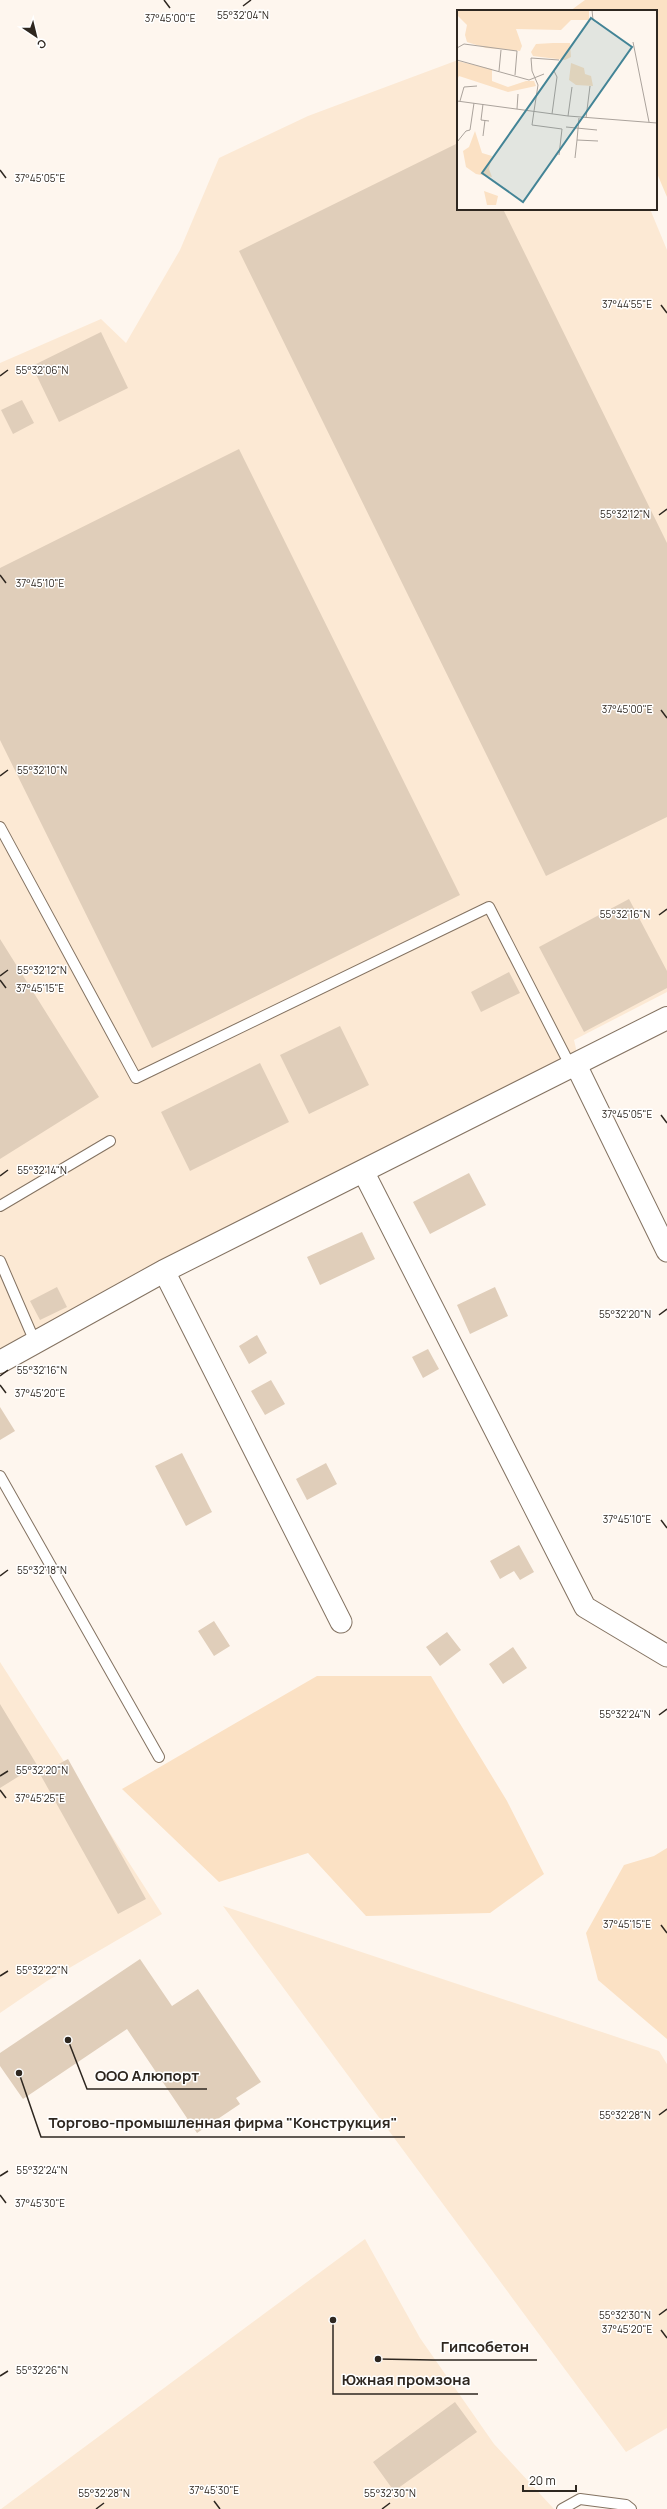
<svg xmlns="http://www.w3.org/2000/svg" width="667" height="2509" viewBox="0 0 667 2509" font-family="Manrope,sans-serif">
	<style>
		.built { fill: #fce9d4 }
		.green { fill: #fbe1c4 }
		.building { fill: #e0ceba }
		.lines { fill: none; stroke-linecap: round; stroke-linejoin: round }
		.lane-casing { stroke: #837261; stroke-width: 12 }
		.street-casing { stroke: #837261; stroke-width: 23 }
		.secondary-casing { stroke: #837261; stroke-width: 24 }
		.lane { stroke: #fff; stroke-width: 10 }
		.street { stroke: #fff; stroke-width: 21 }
		.secondary { stroke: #fff; stroke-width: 22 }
		.ticks { fill: none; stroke: #2e2720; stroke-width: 1.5 }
		.inset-road { fill: none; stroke: #aba39c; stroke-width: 1 }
		.view { fill: #438496; fill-opacity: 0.15; stroke: #438496; stroke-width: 2 }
		.inset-edge { fill: none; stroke: #2e2720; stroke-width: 2 }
		.ticks-label { font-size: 10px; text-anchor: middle; fill: #2e2720; stroke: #fff; stroke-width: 3; stroke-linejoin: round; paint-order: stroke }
		.leader { fill: none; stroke: #2e2720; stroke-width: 1.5 }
		.callout-dot { fill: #2e2720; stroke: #fff; stroke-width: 1.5 }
		.callout-label { font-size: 15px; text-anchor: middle; font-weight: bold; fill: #2e2720; stroke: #fff; stroke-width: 3; stroke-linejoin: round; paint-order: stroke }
	</style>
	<rect width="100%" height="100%" fill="#fef6ee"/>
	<path class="built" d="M458 60V209H650L667 250V992L574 1040 577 1053 0 1352V363L101 319 126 343 180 250 219 158 308 116Z
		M0 1662 162 1914 47 1981 0 2013Z
		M223 1906 659 2051 667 2064V2428L626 2452Z
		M365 2239 420 2338 494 2444 554 2509H1Z"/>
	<path class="green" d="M585 0H667V197L656 171V11H570Z
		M317 1676H431L507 1801 544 1874 490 1913 366 1916 308 1853 219 1882 122 1789Z
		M667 1848V2039L598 1980 586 1933 624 1865 654 1856Z"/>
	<path class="building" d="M458 143V209H503L667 543V817L546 876 239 251Z
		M101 332 128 388 59 422 32 366Z
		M22 400 34 423 13 434 1 410Z
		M239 449 460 895 152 1048 0 740V568Z
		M629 899 667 971V988L584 1032 539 947Z
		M0 939 99 1097 0 1159Z
		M509 972 520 993 481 1012 471 992Z
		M340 1026 369 1085 309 1114 280 1055Z
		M260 1063 289 1122 190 1171 161 1112Z
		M469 1173 486 1205 430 1234 413 1202Z
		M362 1232 375 1259 320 1285 307 1257Z
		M57 1287 67 1307 40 1320 30 1301Z
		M495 1287 508 1316 470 1334 457 1305Z
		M257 1335 267 1353 249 1364 239 1346Z
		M428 1349 439 1369 423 1378 412 1357Z
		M271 1380 285 1404 265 1415 251 1391Z
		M0 1407 15 1431 0 1440Z
		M182 1453 212 1512 186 1526 155 1466Z
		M326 1463 337 1484 307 1500 296 1479Z
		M519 1545 534 1572 520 1580 514 1571 500 1579 490 1561Z
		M214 1621 230 1646 214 1656 198 1631Z
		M447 1632 461 1650 440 1666 426 1647Z
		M513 1647 527 1668 503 1684 489 1664Z
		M0 1704 37 1765 0 1788Z
		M68 1759 146 1899 118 1914 40 1774Z
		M140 1959 172 2006 198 1989 261 2082 236 2098 240 2104 197 2133 127 2029 23 2099 0 2066V2053Z
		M455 2402 477 2432 394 2491 373 2462Z"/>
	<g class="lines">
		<g class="lane-casing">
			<path id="lane" d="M0 827 136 1078 489 907 571 1067
				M0 1206 110 1141
				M0 1261 35 1342
				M0 1476 159 1757
				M562 2509 580 2499 626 2505 631 2509"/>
		</g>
		<g class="street-casing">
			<path id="street" d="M576 1065 667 1251
				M363 1171 585 1607 667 1656
				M164 1271 341 1622"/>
		</g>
		<g class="secondary-casing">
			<path id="secondary" d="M0 1362 164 1271 667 1018"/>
		</g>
		<use href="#lane" class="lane"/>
		<use href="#street" class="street"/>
		<use href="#secondary" class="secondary"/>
	</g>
	<path class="ticks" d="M164 0 170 8M243 6 251 0M0 170 6 178M661 305 667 313M0 376 8 370M659 515 667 509M0 575 6 583M661 710 667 718M0 776 8 770M659 915 667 909M0 976 8 970M0 980 6 988M661 1115 667 1123M0 1176 8 1170M659 1315 667 1309M0 1376 8 1370M0 1385 6 1393M661 1520 667 1528M0 1576 8 1570M659 1715 667 1709M0 1776 8 1771M0 1790 6 1798M661 1925 667 1933M0 1976 8 1971M659 2115 667 2109M0 2176 8 2171M0 2195 6 2203M659 2315 667 2309M661 2330 667 2338M0 2376 8 2371M214 2501 220 2509M96 2509 104 2503M382 2509 390 2503"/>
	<g transform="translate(457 10)">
		<rect width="200" height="200" fill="#fef6ee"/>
		<path d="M0 0H132V10H114L104 20 59 19 65 36 63 41 29 38 10 32 8 25 10 15 0 5ZM96 33H113L114 47 108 50 76 46 74 42 79 34ZM0 51 35 59V71L51 77 69 71H77L79 76 51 82 2 66 0 70ZM114 53 127 58 128 64 134 66 136 76 119 75 112 70ZM18 121 25 143 35 146 32 159 35 167 19 164 9 157 6 141 12 137ZM27 181 41 186 39 195H30Z" fill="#fbe1c4"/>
		<path class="inset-road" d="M135 0 136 10 142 13M176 32 192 112M0 38 7 34 60 41 58 65M0 50 72 70 87 64M42 61 44 40M0 91 111 106 200 113M3 91 7 77 20 76M26 94 24 110 32 111M60 99 61 84M77 101 81 75 75 61 74 48 102 50M77 101 75 115 105 119 102 145M95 104 100 67 97 61M111 106 115 77M122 108 120 130 141 131M129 108 133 76M109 117 140 120M26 126 28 110M0 132 9 121 13 120 17 93M118 148 120 130"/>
		<path class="view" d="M134 8 175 37 66 192 25 163Z"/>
		<rect width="200" height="200" class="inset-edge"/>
	</g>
	<g class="ticks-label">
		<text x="243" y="19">55°32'04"N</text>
		<text x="170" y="22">37°45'00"E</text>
		<text x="40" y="182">37°45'05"E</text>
		<text x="627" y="308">37°44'55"E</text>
		<text x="42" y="374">55°32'06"N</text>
		<text x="625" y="518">55°32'12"N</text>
		<text x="40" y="587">37°45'10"E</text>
		<text x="627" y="713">37°45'00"E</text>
		<text x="42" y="774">55°32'10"N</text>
		<text x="625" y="918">55°32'16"N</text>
		<text x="42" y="974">55°32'12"N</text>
		<text x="40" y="992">37°45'15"E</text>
		<text x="627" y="1118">37°45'05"E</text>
		<text x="42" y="1174">55°32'14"N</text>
		<text x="625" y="1318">55°32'20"N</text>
		<text x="42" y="1374">55°32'16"N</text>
		<text x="40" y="1397">37°45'20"E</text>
		<text x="627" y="1523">37°45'10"E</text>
		<text x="42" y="1574">55°32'18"N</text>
		<text x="625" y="1718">55°32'24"N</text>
		<text x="42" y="1774">55°32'20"N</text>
		<text x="40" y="1802">37°45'25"E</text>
		<text x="627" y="1928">37°45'15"E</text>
		<text x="42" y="1974">55°32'22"N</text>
		<text x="625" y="2119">55°32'28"N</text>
		<text x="42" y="2174">55°32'24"N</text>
		<text x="40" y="2207">37°45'30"E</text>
		<text x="625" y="2319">55°32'30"N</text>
		<text x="627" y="2333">37°45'20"E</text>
		<text x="42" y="2374">55°32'26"N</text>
		<text x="214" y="2494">37°45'30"E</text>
		<text x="104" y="2497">55°32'28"N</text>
		<text x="390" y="2497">55°32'30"N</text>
	</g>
	<path class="leader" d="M68 2040L87 2089H207M19 2073L41 2137H405M378 2359L433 2360H537M333 2320L333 2394H478"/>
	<g class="callout-dot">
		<circle cx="68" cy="2040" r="4"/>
		<circle cx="19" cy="2073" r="4"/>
		<circle cx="378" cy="2359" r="4"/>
		<circle cx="333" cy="2320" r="4"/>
	</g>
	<g class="callout-label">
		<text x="147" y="2081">ООО Алюпорт</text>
		<text x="223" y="2128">Торгово-промышленная фирма "Конструкция"</text>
		<text x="485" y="2352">Гипсобетон</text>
		<text x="406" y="2385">Южная промзона</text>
	</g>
	<g transform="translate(36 36) rotate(145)" stroke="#ffffff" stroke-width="3" paint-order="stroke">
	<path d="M0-3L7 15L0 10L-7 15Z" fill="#2e2720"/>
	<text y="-6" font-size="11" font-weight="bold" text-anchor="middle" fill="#2e2720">С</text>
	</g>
	<path d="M523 2485v6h53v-6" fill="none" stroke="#2e2720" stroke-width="2"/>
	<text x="529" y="2485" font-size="12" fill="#2e2720" stroke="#ffffff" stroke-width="3" paint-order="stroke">20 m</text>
</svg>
